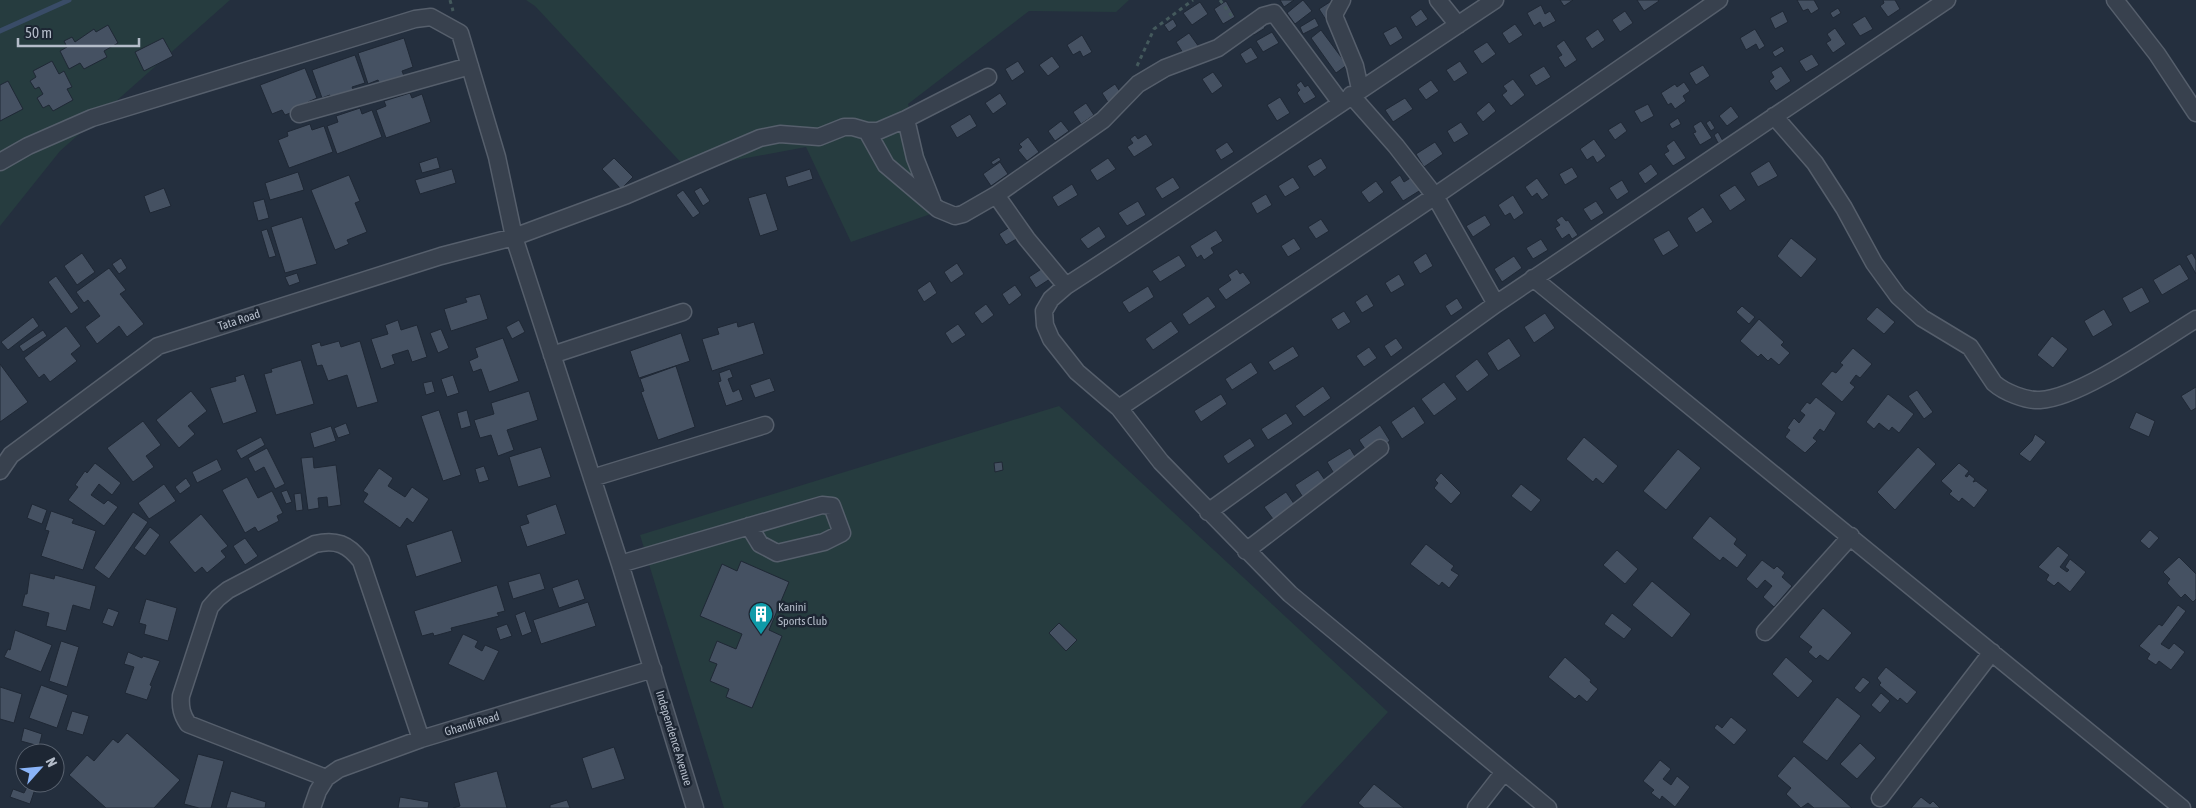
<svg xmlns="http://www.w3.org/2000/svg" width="2196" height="808" viewBox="0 0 2196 808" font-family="'Asap Condensed',sans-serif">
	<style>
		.green { fill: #263c3f }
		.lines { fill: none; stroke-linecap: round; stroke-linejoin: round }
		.stream { stroke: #394c67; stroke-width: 5 }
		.building { fill: #455162; stroke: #1f2835 }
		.minor-casing { stroke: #565f6c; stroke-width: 19 }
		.path { stroke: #44595c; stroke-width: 3; stroke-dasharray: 4 4; stroke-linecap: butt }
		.minor { stroke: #38414e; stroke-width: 16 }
		.labels { text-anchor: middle; stroke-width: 5; stroke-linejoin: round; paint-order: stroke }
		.street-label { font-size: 12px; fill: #b4bcc9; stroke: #1d2633 }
		.poi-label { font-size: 12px; fill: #b4bcc9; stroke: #1d2633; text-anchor: start }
	</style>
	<rect width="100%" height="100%" fill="#242f3e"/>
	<path class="green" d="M0 0H230L60 151 0 226Z
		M526 0H1129L1116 12 1029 11 908 104 942 210 851 242 806 147 687 169 535 6Z
		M1059 406 1388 712 1300 808H724L640 535Z"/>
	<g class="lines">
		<path class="stream" d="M0 31 69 0"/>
	</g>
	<path class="building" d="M1280 0H1294L1284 7Z
		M1303 0 1312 11 1295 24 1287 13Z
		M1333 0H1342L1348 9 1328 23 1319 9Z
		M1560 0H1573L1564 6Z
		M1637 0H1658L1659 1 1644 11Z
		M1797 0H1814L1819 9 1811 14 1808 9 1803 11Z
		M1883 0H1895L1900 9 1888 17 1880 6 1884 3Z
		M1226 1 1235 17 1223 24 1214 9Z
		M1200 2 1208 14 1192 25 1183 13Z
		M1541 5 1545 14 1550 11 1556 21 1543 28 1540 22 1534 26 1527 13Z
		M1838 8 1841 13 1833 18 1830 13Z
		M1421 9 1428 19 1416 27 1410 17Z
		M1625 11 1633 23 1620 32 1612 20Z
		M1783 11 1788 22 1775 29 1770 18Z
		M1256 14 1265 28 1254 35 1245 22Z
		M1865 16 1873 29 1860 36 1852 24Z
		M1315 18 1319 26 1303 34 1300 27Z
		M1173 19 1177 26 1169 32 1164 25Z
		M1515 24 1523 35 1509 44 1502 33Z
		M108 25 118 43 104 51 107 57 84 69 80 63 69 69 60 51 67 47 64 41 72 37 75 42 94 29 96 32Z
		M1396 26 1403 38 1390 46 1383 33Z
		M1835 28 1846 44 1833 53 1826 43 1831 40 1827 34Z
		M1598 29 1605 40 1592 49 1585 38Z
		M1755 29 1765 46 1759 50 1756 44 1746 50 1740 38Z
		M1321 30 1347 65 1336 73 1311 38Z
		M1272 32 1279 43 1263 52 1256 41Z
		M1189 33 1199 47 1185 56 1176 42Z
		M1082 35 1092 52 1083 57 1080 51 1073 55 1067 45Z
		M163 38 173 56 144 71 135 52Z
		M404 38 413 67 402 71 404 76 380 84 378 80 368 84 358 53Z
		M1564 40 1577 60 1565 68 1558 57 1562 55 1556 46Z
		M1487 42 1496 54 1482 64 1473 51Z
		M1782 46 1785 51 1775 57 1772 52Z
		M1251 47 1258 58 1246 64 1240 54Z
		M1812 54 1819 65 1806 72 1799 61Z
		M355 55 365 83 352 87 355 93 332 101 330 95 322 98 312 70Z
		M1052 56 1060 67 1048 76 1039 65Z
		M52 61 59 74 64 71 72 87 67 89 73 100 53 111 49 105 43 108 37 98 43 94 39 87 35 89 30 81 36 77 33 71Z
		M1018 61 1025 72 1012 81 1005 69Z
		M1460 61 1468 73 1454 82 1446 70Z
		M1703 65 1710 76 1696 85 1689 73Z
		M1544 66 1551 77 1536 86 1529 75Z
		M1781 66 1791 81 1776 91 1769 81 1774 77 1771 72Z
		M305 68 317 98 308 102 309 106 285 115 282 110 272 114 260 85Z
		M1213 72 1223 86 1212 94 1202 79Z
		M1513 79 1525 95 1511 106 1502 95 1507 91 1503 86Z
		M1431 80 1439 91 1426 100 1418 89Z
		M8 81 23 109 0 121V85Z
		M1301 81 1305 87 1308 85 1316 97 1304 104 1297 93 1300 90 1296 85Z
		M1684 82 1690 91 1683 96 1686 101 1675 109 1671 103 1668 105 1661 93 1675 84 1677 87Z
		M1115 84 1122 95 1109 104 1102 93Z
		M410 93 412 98 422 94 431 122 386 138 376 110 386 106 384 101Z
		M1000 93 1007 104 993 114 985 103Z
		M1280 97 1290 113 1277 121 1267 105Z
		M1405 98 1413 109 1393 122 1385 110Z
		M1489 102 1496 111 1483 122 1476 113Z
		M1086 103 1094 115 1081 124 1073 112Z
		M1648 104 1654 116 1641 123 1634 111Z
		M1731 106 1739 117 1727 126 1719 116Z
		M360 108 362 114 372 110 382 137 337 154 327 126 338 122 336 116Z
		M970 114 977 126 957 138 950 126Z
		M1678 118 1681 124 1672 129 1669 124Z
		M1710 120 1715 128 1711 131 1706 123Z
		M1061 121 1069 131 1055 141 1048 131Z
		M1701 121 1712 138 1700 145 1693 133 1696 132 1693 126Z
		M1461 122 1469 134 1454 143 1447 131Z
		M1621 122 1627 131 1615 140 1608 130Z
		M310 124 312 130 324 126 333 152 289 168 278 140 288 136 287 132Z
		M1718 132 1723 141 1718 143 1714 135Z
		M1146 134 1153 145 1134 157 1127 147 1133 143 1130 139 1135 135 1138 139Z
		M1028 137 1039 152 1027 161 1018 150 1022 147 1019 144Z
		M1594 139 1606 156 1597 163 1593 156 1587 160 1580 149Z
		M1674 140 1686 158 1673 166 1664 154 1669 151 1666 146Z
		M1227 142 1234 152 1221 160 1215 150Z
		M1435 142 1443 154 1424 167 1416 154Z
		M437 157 440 168 422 173 419 163Z
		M999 157 1001 160 993 165 991 162Z
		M614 158 633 177 621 189 602 169Z
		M1108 158 1116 169 1097 181 1090 170Z
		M1321 158 1327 168 1314 177 1307 166Z
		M1769 161 1778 176 1758 187 1750 173Z
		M1000 162 1008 174 991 186 983 174Z
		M1651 164 1658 174 1645 184 1638 173Z
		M1572 167 1578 177 1565 185 1559 174Z
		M452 169 456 183 420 194 415 180Z
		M810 169 813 179 788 187 785 177Z
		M298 172 304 190 270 200 265 183Z
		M349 175 360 201 355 203 367 232 347 240 349 244 335 250 311 190Z
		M1400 175 1404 182 1415 175 1424 188 1403 201 1390 182Z
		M1173 177 1180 188 1162 199 1155 188Z
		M1293 177 1300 188 1285 197 1278 186Z
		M1537 178 1549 195 1542 200 1537 193 1532 197 1525 187Z
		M1622 180 1629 192 1617 200 1609 188Z
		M1376 181 1384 192 1369 203 1361 192Z
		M1072 184 1078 195 1058 207 1052 197Z
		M1735 185 1746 200 1730 211 1719 195Z
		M701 187 710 201 703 206 694 191Z
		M164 188 171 206 150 213 144 196Z
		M683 190 700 213 693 218 676 195Z
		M766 193 778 230 760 236 748 198Z
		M1266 194 1272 205 1257 214 1251 203Z
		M1513 195 1524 213 1514 220 1510 213 1505 216 1498 205Z
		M264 199 269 218 258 221 253 202Z
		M1138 201 1146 215 1127 226 1118 213Z
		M1596 201 1604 213 1591 221 1583 209Z
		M1703 207 1713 222 1696 233 1687 218Z
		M1485 215 1491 225 1473 237 1466 226Z
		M1562 216 1566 221 1568 220 1578 235 1572 239 1569 234 1562 239 1555 228 1560 225 1556 220Z
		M302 217 317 264 285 273 271 227Z
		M1321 219 1329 231 1316 239 1308 227Z
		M1013 225 1020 237 1006 245 999 234Z
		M1099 226 1106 237 1088 249 1080 239Z
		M267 229 276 256 269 258 261 231Z
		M1216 230 1223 241 1211 248 1214 253 1204 260 1201 255 1197 258 1190 246Z
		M1669 230 1679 246 1663 256 1653 239Z
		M1294 238 1301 249 1288 257 1281 246Z
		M1791 238 1817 259 1801 278 1777 256Z
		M1541 239 1548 250 1533 259 1526 248Z
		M82 253 95 272 77 285 64 266Z
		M1426 253 1433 266 1420 274 1413 262Z
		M2192 253 2196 260V274L2186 256Z
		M1179 255 1186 266 1160 282 1152 271Z
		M1514 256 1522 268 1502 282 1494 269Z
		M121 258 127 268 119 274 112 264Z
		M957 263 964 274 951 283 944 272Z
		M2180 264 2189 279 2162 295 2153 280Z
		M109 268 126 290 120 294 144 324 127 337 119 326 97 344 85 327 100 316 88 300 84 303 76 292Z
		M1043 268 1050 279 1036 288 1029 277Z
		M1237 269 1240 274 1243 272 1251 283 1226 300 1218 289 1231 280 1228 275Z
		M297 273 300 282 289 286 285 277Z
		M1399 274 1405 285 1391 293 1385 283Z
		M56 276 79 308 71 314 48 282Z
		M930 281 937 293 924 302 917 290Z
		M1015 285 1022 295 1009 305 1002 294Z
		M1148 286 1154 297 1129 313 1122 302Z
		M2142 287 2150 302 2130 313 2122 298Z
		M480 294 488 319 451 331 444 309 467 302 465 298Z
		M1367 294 1374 306 1362 313 1355 302Z
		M1208 296 1216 307 1189 325 1182 314Z
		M1457 298 1463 308 1451 316 1445 306Z
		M986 304 994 315 982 324 974 313Z
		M1742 306 1755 317 1749 324 1736 312Z
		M1877 307 1895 322 1884 334 1866 319Z
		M2104 309 2113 325 2093 337 2084 321Z
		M1344 311 1351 322 1338 330 1331 319Z
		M1545 313 1555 328 1534 343 1524 327Z
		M33 317 39 326 8 350 1 342Z
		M1759 319 1784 342 1781 345 1790 353 1779 365 1771 358 1768 361 1761 354 1758 357 1740 341Z
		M398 320 401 330 417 325 427 357 412 362 408 350 392 355 395 364 381 369 371 339 388 334 385 325Z
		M519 320 525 332 512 339 506 327Z
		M1171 321 1179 332 1153 350 1145 339Z
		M737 322 738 327 754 322 764 354 712 371 702 339 719 334 717 328Z
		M958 324 966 335 952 344 945 333Z
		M66 326 81 346 71 354 77 361 50 382 44 374 39 378 24 358Z
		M441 329 449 348 438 353 430 333Z
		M43 330 47 336 23 352 19 346Z
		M681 333 690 361 639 378 630 351Z
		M2052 336 2068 349 2053 368 2037 355Z
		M503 338 519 381 489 392 481 369 473 372 469 361 478 357 475 348Z
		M1396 338 1403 348 1391 357 1384 346Z
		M1509 338 1521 356 1498 371 1487 353Z
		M339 341 341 347 360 341 378 402 357 408 347 375 328 381 322 365 317 366 311 345 320 342 321 346Z
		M1293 346 1299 356 1274 371 1268 362Z
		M1369 347 1377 358 1364 367 1356 356Z
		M1853 348 1872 364 1860 378 1856 375 1850 383 1855 387 1842 402 1821 384 1832 371 1836 373 1843 365 1840 363Z
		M1477 359 1489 375 1467 392 1455 376Z
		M301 360 314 404 276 415 264 374 272 372 271 369Z
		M1251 362 1258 373 1232 390 1225 379Z
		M0 364 28 402 0 422Z
		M676 366 695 427 658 440 641 392 644 391 640 379Z
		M730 369 733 377 728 379 733 392 739 389 743 400 726 406 718 382 721 381 719 373Z
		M244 374 257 412 223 424 210 388 236 381 235 377Z
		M453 375 459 393 447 397 441 379Z
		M770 378 775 391 755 398 750 385Z
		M432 381 435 392 426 395 423 383Z
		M1444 382 1457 399 1434 416 1421 399Z
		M1323 386 1331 398 1304 417 1295 406Z
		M2196 387V408L2191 411 2181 396Z
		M1917 390 1933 412 1924 419 1908 396Z
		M191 391 207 411 188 426 195 434 179 448 156 420Z
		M529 391 538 420 507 430 514 450 498 456 491 435 480 438 474 420 494 414 491 403Z
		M1221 394 1227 404 1201 422 1194 411Z
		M1888 394 1914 414 1899 433 1892 427 1889 431 1879 423 1874 429 1866 422Z
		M1816 397 1836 413 1824 432 1820 429 1813 438 1817 441 1805 453 1785 437 1790 430 1787 428 1794 418 1799 423 1805 415 1800 411 1807 402 1810 404Z
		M1414 406 1425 423 1402 439 1391 422Z
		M439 410 461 475 443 481 421 416Z
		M467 410 471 426 461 429 457 413Z
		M2136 412 2155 421 2149 437 2129 428Z
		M1286 413 1293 424 1268 440 1261 429Z
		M143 421 161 445 146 456 154 467 133 482 107 448Z
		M346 423 350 434 338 438 334 428Z
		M1380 425 1390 441 1369 455 1359 440Z
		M331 426 336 441 314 448 310 433Z
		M2035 434 2046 442 2030 462 2019 454 2032 441Z
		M261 437 265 445 241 459 236 450Z
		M1584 437 1618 466 1603 484 1596 478 1593 482 1566 459Z
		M1250 438 1255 446 1228 464 1223 456Z
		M541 447 551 477 518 487 509 457Z
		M1918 447 1936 464 1895 510 1877 492Z
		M267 448 285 484 275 489 264 467 255 472 248 458Z
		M1350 448 1359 463 1336 477 1327 462Z
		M1678 449 1701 468 1666 510 1643 491Z
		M313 457 314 468 336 465 341 505 328 507 327 497 318 498 319 508 308 510 301 458Z
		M217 459 222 470 197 483 192 472Z
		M1002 462 1003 470 995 472 994 463Z
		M95 463 121 483 112 495 99 484 91 495 104 504 108 500 118 507 104 526 68 500 78 487 75 485 85 471 87 473Z
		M1959 463 1969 471 1965 476 1967 477 1969 474 1975 479 1973 482 1976 481 1988 490 1974 508 1962 498 1959 502 1949 494 1952 491 1941 481Z
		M484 466 489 480 479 483 475 469Z
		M379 468 393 478 388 486 405 497 412 487 429 499 413 523 407 518 400 528 363 502 368 494 363 491Z
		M1318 470 1329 486 1306 502 1295 485Z
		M1441 473 1461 493 1451 504 1434 488 1438 483 1435 480Z
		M247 477 258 498 272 491 283 513 277 516 279 521 258 532 255 527 245 533 222 490Z
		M186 478 191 486 180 494 175 487Z
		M164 484 176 501 149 519 138 503Z
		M1521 484 1541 500 1531 512 1511 496Z
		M287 490 292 502 286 504 281 492Z
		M1286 492 1297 508 1276 523 1264 507Z
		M301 493 303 510 296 511 294 494Z
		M32 504 47 510 42 524 27 518Z
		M556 504 566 534 527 547 520 526 529 523 526 515Z
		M51 511 74 519 72 523 96 531 83 570 41 556 49 531 45 530Z
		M133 512 148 522 109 579 94 568Z
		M201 514 228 546 221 551 226 557 207 573 202 567 195 573 169 542Z
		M1710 516 1737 539 1734 544 1747 555 1737 568 1723 557 1720 561 1692 538Z
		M150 527 160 535 145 556 134 548Z
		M452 530 462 562 416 577 406 545Z
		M2150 530 2159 538 2149 549 2140 541Z
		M245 538 258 556 245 565 233 546Z
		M1426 544 1454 566 1451 570 1459 575 1449 588 1442 582 1439 586 1410 564Z
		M2058 546 2069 555 2060 567 2067 572 2069 570 2065 567 2070 559 2086 572 2070 592 2058 582 2054 586 2046 580 2049 575 2038 567Z
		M1617 550 1638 569 1625 584 1603 565Z
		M2179 557 2196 574V599L2193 602 2185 594 2181 598 2167 583 2170 579 2163 572Z
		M1762 560 1774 569 1777 566 1785 573 1782 577 1792 586 1774 607 1763 597 1772 586 1765 580 1757 589 1746 579Z
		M741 561 789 582 769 630 782 636 752 708 726 697 729 689 710 681 717 664 709 661 717 641 736 649 742 634 700 616 722 564 737 571Z
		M30 573 54 579 55 575 96 586 90 610 73 605 66 631 46 626 49 613 22 606 25 594H27Z
		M540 573 545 589 513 599 508 582Z
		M578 579 585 599 559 608 552 588Z
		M1652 581 1691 614 1672 638 1632 605Z
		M497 585 505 611 497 613 499 616 451 628 452 631 434 636 433 633 422 636 414 611Z
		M146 599 177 608 168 641 144 634 146 625 139 623Z
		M588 602 596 626 541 644 533 620Z
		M2178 605 2186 611 2161 644 2169 649 2174 643 2185 652 2171 670 2159 661 2156 665 2147 659 2150 654 2139 646 2159 624 2162 626Z
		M108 608 119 612 113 627 102 623Z
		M1823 608 1852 633 1828 661 1820 655 1816 659 1808 652 1812 647 1799 637Z
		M525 611 532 632 522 636 515 615Z
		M1612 613 1632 629 1624 639 1604 624Z
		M1059 623 1077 640 1066 651 1049 633Z
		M507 624 512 636 500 640 496 628Z
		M15 630 52 645 41 672 4 657 8 649 10 650Z
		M463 634 478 641 475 647 482 651 485 645 499 651 484 681 448 664Z
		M61 641 79 647 67 687 49 681Z
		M128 652 142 658 143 656 160 661 150 685 152 686 147 700 125 693 134 667 124 664Z
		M1565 657 1591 680 1590 682 1598 689 1587 702 1579 695 1575 699 1548 677Z
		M1786 657 1813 681 1798 698 1772 674Z
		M1886 667 1917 692 1907 704 1900 698 1898 701 1879 685 1881 683 1877 678Z
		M1863 677 1870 682 1860 693 1854 688Z
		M41 685 68 695 57 728 29 718Z
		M0 687 22 694 14 723 0 719Z
		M1881 693 1890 701 1880 713 1871 705Z
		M1837 697 1861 716 1827 761 1802 742Z
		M72 711 89 716 83 735 66 730Z
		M1731 717 1747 730 1734 745 1714 728 1717 724 1722 728Z
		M24 728 42 734 39 746 21 741Z
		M127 733 180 780 154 808H106L69 775 87 755 94 761 113 739 118 743Z
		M1860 743 1876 758 1857 779 1840 764Z
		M614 747 625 779 592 789 582 758Z
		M198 754 224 761 211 808H199L184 804Z
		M1794 756 1852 808H1814L1808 803 1801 808 1786 794 1791 788 1777 776Z
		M1660 760 1671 769 1663 779 1671 785 1677 776 1690 787 1675 807 1662 796 1660 800 1651 793 1654 790 1643 781Z
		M497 771 507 808H453L460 806 454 783Z
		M1374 784 1404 808H1364L1358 803Z
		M27 787 35 789 30 804 10 797 13 789 24 793Z
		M231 791 266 802 265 808H226Z
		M400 797 429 802 428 808H398Z
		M1921 797 1930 804 1933 801 1940 808H1911Z
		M567 800 570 808H550V805Z"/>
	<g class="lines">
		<g class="minor-casing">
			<path id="minor" d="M1342 0 1335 13V18L1355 66 1360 89
				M1438 0 1458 25
				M1495 0C1352 95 1210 193 1066 286L1051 299 1044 311 1045 325 1051 339 1077 372 1119 408 1161 462 1290 594 1548 808
				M2115 0 2157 54 2196 113
				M1351 95 1396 146 1435 196 1496 304
				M299 114 470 66
				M1774 116 1815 163 1844 208 1874 263 1898 296 1922 318 1970 347 1994 383C2004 392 2026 401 2040 400 2080 398 2160 341 2196 319
				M906 119 915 158 932 201
				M867 131 886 165 938 209 955 216 963 214 996 195 1103 120 1138 84 1165 68 1218 48 1263 16 1274 13 1341 103
				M0 162 28 146 92 118 415 19 431 17 460 33 497 157 514 237 620 564 695 808
				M996 195 1027 239 1066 286
				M1533 278 2182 808
				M552 355 683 312
				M1119 408 1435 196 1719 0
				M0 471 11 455 158 346 441 256 514 237 627 195 760 138 780 134 819 137 844 127H853L867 131H878L906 119 988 77
				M592 478 765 425
				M1208 512 1496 304 1947 0
				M1246 551 1380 448
				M620 564 822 505 832 506 842 533 824 542 777 553 760 544 749 526
				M1765 632 1851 536
				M326 778 188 724C182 715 180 708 181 696L210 607 218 598 228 590 315 544C336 539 348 544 361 561L421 739
				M1880 798 1992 652
				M312 808 318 791 326 778 339 769 421 739 653 669
				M1476 808 1504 772"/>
		</g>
		<path class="path" d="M450 0 453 11
			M1220 0 1233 18
			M1137 66 1154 29 1193 0"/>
		<use href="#minor" class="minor"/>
	</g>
	<defs>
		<g id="building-pin" transform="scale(1.25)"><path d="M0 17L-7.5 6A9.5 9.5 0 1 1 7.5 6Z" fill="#0f9aa8" stroke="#1d2633"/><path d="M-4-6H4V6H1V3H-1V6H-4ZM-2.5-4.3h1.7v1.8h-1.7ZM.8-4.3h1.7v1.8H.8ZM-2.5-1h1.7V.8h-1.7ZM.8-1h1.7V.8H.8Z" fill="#fff"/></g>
	</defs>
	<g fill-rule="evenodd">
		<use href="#building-pin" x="761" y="614"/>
	</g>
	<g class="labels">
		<g class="street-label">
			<text transform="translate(239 320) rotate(-18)" y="4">Tata Road</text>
			<text transform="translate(472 724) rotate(-17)" y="4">Ghandi Road</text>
			<text transform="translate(674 738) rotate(73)" y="4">Independence Avenue</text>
		</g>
		<g class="poi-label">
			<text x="778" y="611">Kanini<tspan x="778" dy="14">Sports Club</tspan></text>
		</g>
	</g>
	<g transform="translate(40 768) rotate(63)"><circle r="24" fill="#1d2633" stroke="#59626f"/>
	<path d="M0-4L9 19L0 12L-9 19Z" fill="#8ab4f8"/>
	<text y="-8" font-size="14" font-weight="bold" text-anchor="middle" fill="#b4bcc9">N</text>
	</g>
	<path d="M18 38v8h121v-8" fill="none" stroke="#b4bcc9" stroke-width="2.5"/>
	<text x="25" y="38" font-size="15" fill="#b4bcc9" stroke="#1d2633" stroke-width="4" paint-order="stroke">50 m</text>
</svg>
